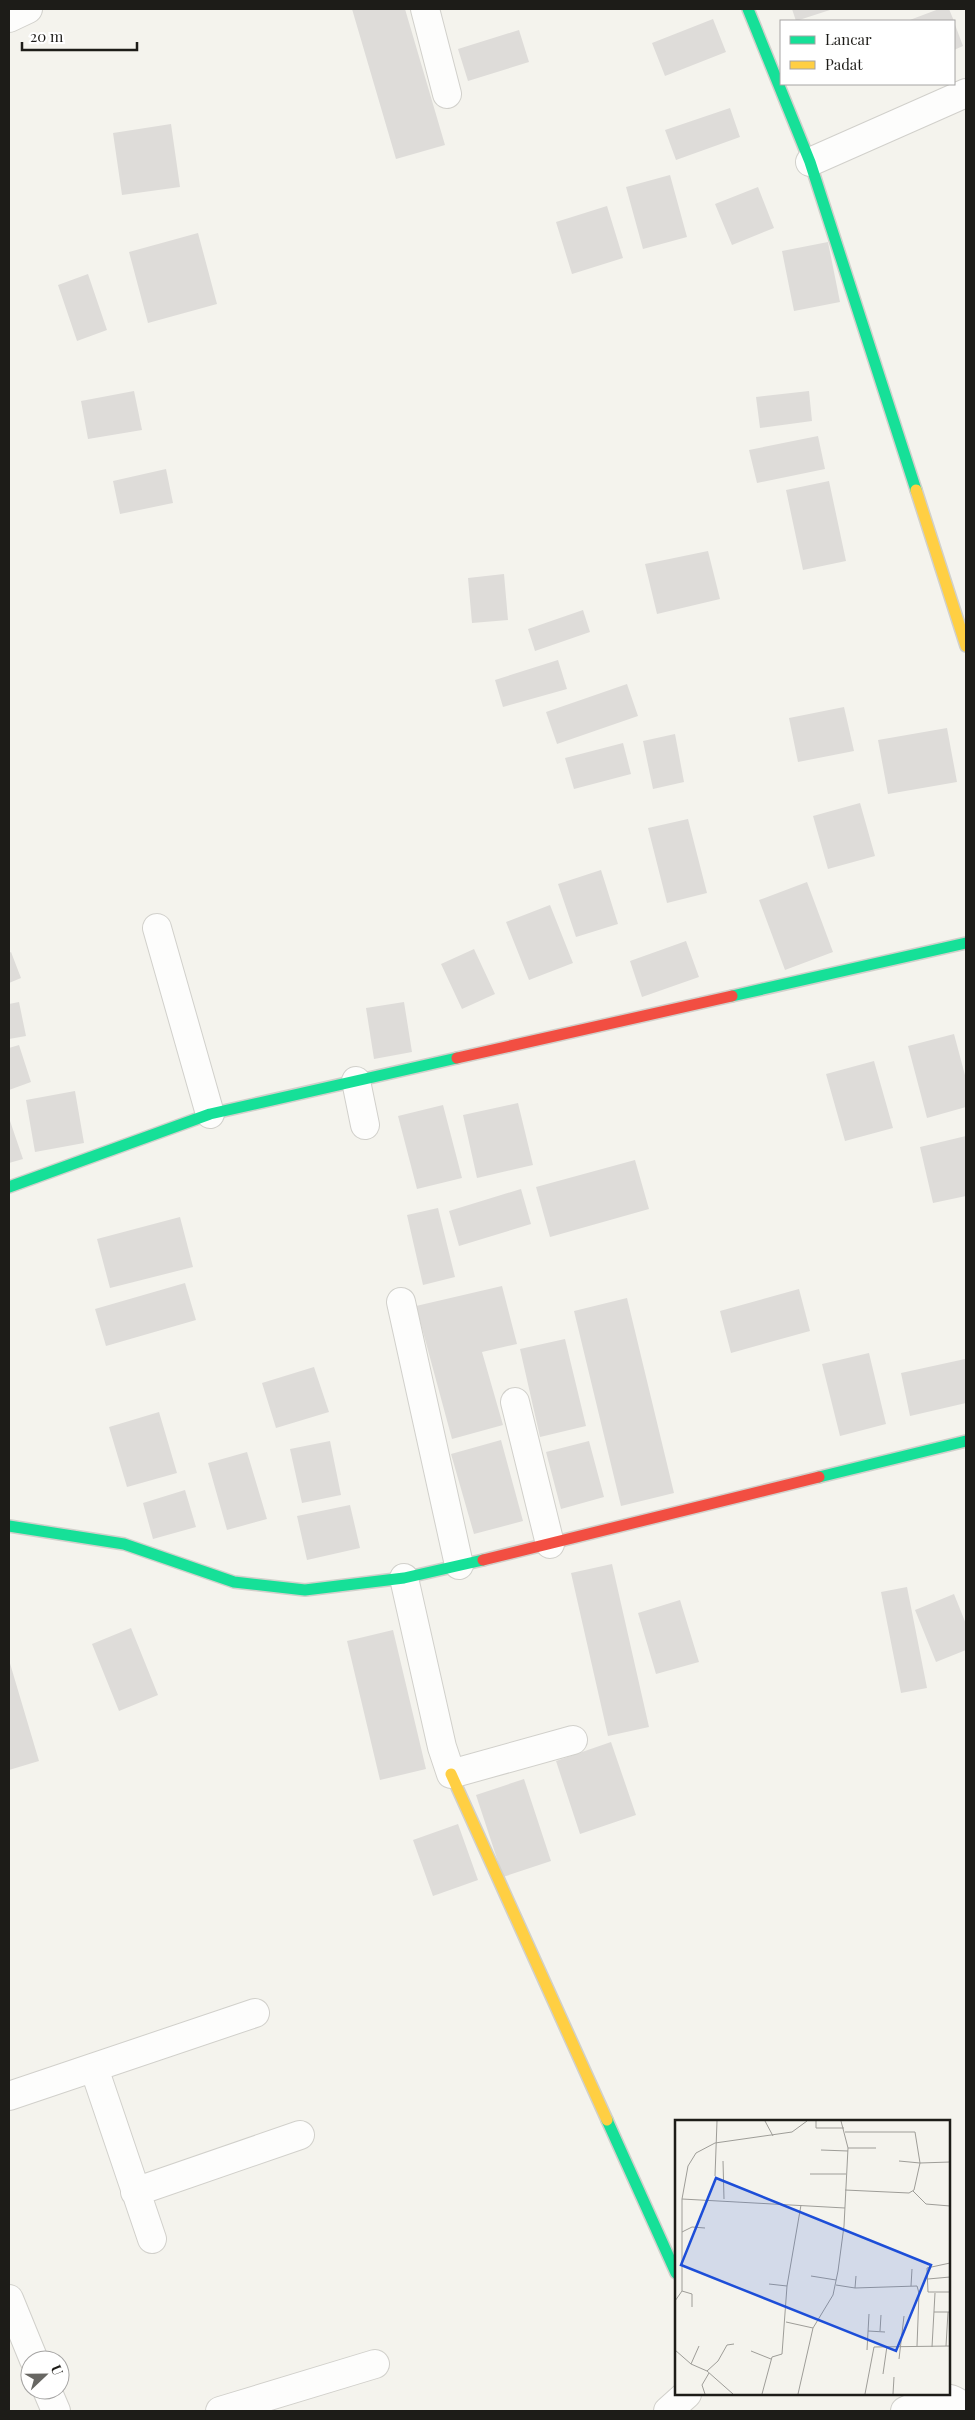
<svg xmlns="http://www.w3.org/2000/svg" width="975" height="2420" viewBox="0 0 975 2420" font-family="'Playfair Display',serif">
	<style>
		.building { fill: #dedcd9 }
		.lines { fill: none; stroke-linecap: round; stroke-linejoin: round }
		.street-casing { stroke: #d1d0cb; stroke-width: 30 }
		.fast-casing { stroke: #d1d0cb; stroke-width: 14 }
		.slow-casing { stroke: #d1d0cb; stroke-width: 14 }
		.jam-casing { stroke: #d1d0cb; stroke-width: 14 }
		.street { stroke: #fdfdfc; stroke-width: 28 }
		.fast { stroke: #16e098; stroke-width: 11 }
		.slow { stroke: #ffcf43; stroke-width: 11 }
		.jam { stroke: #f24e42; stroke-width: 11 }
		.inset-road { fill: none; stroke: #9e9d98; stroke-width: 1 }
		.view { fill: #1d4ed8; fill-opacity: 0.15; stroke: #1d4ed8; stroke-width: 2.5 }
		.inset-edge { fill: none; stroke: #1d1c18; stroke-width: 2.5 }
	</style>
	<rect width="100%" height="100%" fill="#f4f3ed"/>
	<path class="building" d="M352 9H405L445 145 396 159Z
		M792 9H833L796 21Z
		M939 9H949L954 21H907Z
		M713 19 726 52 665 76 652 43Z
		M954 22 963 46 954 50Z
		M519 30 529 62 468 81 458 49Z
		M730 108 740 137 676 160 665 130Z
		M171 124 180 187 122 195 113 133Z
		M670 175 687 237 643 249 626 187Z
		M758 187 774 228 732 245 715 204Z
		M607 206 623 258 572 274 556 222Z
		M198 233 217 304 148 323 129 252Z
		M828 242 840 302 794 311 782 251Z
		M88 274 107 330 77 341 58 285Z
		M134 391 142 430 88 439 81 401Z
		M809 391 812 421 760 428 756 397Z
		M818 436 825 469 757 483 749 450Z
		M166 469 173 503 120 514 113 481Z
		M829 481 846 561 803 570 786 490Z
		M708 551 720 599 657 614 645 564Z
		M504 574 508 620 472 623 468 578Z
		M583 610 590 632 535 651 528 629Z
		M558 660 567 689 503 707 495 680Z
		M627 684 638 716 557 744 546 712Z
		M844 707 854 751 798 762 789 718Z
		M947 728 957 782 888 794 878 740Z
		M675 734 684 782 653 789 643 741Z
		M623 743 631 774 574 789 565 758Z
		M860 803 875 856 828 869 813 816Z
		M688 819 707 893 667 903 648 828Z
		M601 870 618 924 576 937 558 884Z
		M807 882 833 952 785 970 759 900Z
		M550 905 573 963 529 980 506 922Z
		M686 941 699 977 642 997 630 961Z
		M474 949 495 994 462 1009 441 964Z
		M11 952 21 978 9 983V953Z
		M19 1002 26 1036 9 1039V1004Z
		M404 1002 412 1052 374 1059 366 1008Z
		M954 1034 966 1079V1107L927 1118 908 1046Z
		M19 1045 31 1082 9 1090V1048Z
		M874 1061 893 1128 845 1141 826 1074Z
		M75 1091 84 1143 35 1152 26 1100Z
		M518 1103 533 1165 477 1178 463 1115Z
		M443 1105 462 1178 417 1189 398 1116Z
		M9 1118 23 1159 9 1163Z
		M966 1136V1196L933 1203 920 1147Z
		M635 1160 649 1209 550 1237 536 1187Z
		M521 1189 531 1224 459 1246 449 1211Z
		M438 1208 455 1277 423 1285 407 1215Z
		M180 1217 193 1267 110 1288 97 1239Z
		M185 1283 196 1320 106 1346 95 1309Z
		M502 1286 517 1344 482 1352 503 1425 452 1439 416 1306Z
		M799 1289 810 1331 731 1353 720 1311Z
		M627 1298 674 1493 621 1506 574 1311Z
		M565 1339 586 1426 540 1437 520 1349Z
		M869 1353 886 1424 840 1436 822 1364Z
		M965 1359 966 1403 910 1416 901 1373Z
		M314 1367 329 1412 276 1428 262 1383Z
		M159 1412 177 1473 127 1487 109 1427Z
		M501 1440 523 1521 474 1534 451 1454Z
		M330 1441 341 1495 302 1503 290 1449Z
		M589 1441 604 1497 561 1509 546 1452Z
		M247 1452 267 1519 227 1530 208 1463Z
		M185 1490 196 1527 153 1539 143 1503Z
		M350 1505 360 1548 307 1560 297 1516Z
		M612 1564 649 1727 608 1736 571 1573Z
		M907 1587 927 1688 901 1693 881 1592Z
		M954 1594 966 1624V1650L936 1662 915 1610Z
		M680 1600 699 1662 656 1674 638 1613Z
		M131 1628 158 1695 119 1711 92 1644Z
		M393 1630 426 1769 380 1780 347 1641Z
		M9 1660 39 1761 9 1770Z
		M611 1742 636 1815 580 1834 556 1761Z
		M524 1779 551 1861 503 1877 476 1795Z
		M458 1824 478 1880 433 1896 413 1840Z"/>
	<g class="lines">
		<g class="street-casing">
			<path id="street" d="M425 9 447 94
				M9 18 28 9
				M810 162 966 93
				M157 928 210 1114
				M356 1081 365 1125
				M401 1302 459 1565
				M515 1402 550 1544
				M404 1578 442 1747 451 1774 573 1740
				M94 2068 152 2239
				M9 2096 255 2013
				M135 2192 300 2135
				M9 2299 34 2360
				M47 2390 56 2411
				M220 2411 375 2364
				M668 2411 687 2394
				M905 2411C927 2401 947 2388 966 2410"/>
		</g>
		<g class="fast-casing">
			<path id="fast" d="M748 9 810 162 916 490
				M732 996 966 943
				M9 1187 210 1114 457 1058
				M819 1477 966 1441
				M9 1526 124 1544 234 1582 305 1590 404 1578 483 1560
				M607 2120 676 2273"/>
		</g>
		<g class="slow-casing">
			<path id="slow" d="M916 490 966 646
				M451 1774 607 2120"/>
		</g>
		<g class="jam-casing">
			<path id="jam" d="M457 1058 732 996
				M483 1560 819 1477"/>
		</g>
		<use href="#street" class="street"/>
		<use href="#fast" class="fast"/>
		<use href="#slow" class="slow"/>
		<use href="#jam" class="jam"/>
	</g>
	<g transform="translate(675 2120)">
		<rect width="275" height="275" fill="#f4f3ed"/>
		<path class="inset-road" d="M90 1 98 16M141 1V8H169M170 12H240L245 43 224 41M173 28H201M146 30 173 31M48 41 49 79M135 54H171M40 56 42 1M170 70 234 73 239 70 245 43 275 42M238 71 251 84 275 86M7 79 170 88M7 112 17 107 30 108M275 143 252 148 253 172H275M136 156 161 160M253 159 275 157M94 164 112 166M161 165 180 168 181 156M236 166 237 149M180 168 242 166 244 173 242 226M7 171 17 174V187M0 181 7 171V79L13 46 21 33 40 23 117 12 132 1M259 192H275M111 202 138 208M193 211 210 212M205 211 206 195M271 226 273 192M257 227 260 173M0 230 16 244 32 251 58 274M192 230 194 194M76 231 96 239M224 239 229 196M16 244 24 226M32 251 43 241 52 225 59 224M208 254 212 226M30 274 27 265 34 253M87 274 97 237 107 234 112 166 126 85M123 274 138 208 158 175 163 151 169 106 173 28 166 1M190 274 199 227 275 226M218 274 219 257"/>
		<path class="view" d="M41 58 256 145 221 231 6 145Z"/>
		<rect width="275" height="275" class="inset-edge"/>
	</g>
	<rect width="975" height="2420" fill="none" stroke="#1d1c18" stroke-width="20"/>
	<rect x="780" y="20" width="175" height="65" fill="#ffffff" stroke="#a5a4a3"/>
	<rect x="790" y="36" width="25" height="8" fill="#16e098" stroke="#a5a4a3"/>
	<text x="825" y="45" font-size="15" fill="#1d1c18">Lancar</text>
	<rect x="790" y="61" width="25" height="8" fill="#ffcf43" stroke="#a5a4a3"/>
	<text x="825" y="70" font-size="15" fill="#1d1c18">Padat</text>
	<g transform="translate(45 2375) rotate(68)"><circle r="24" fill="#ffffff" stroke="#a5a4a3"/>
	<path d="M0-4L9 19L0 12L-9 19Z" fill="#686763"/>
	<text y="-8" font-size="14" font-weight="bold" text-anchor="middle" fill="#1d1c18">U</text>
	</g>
	<path d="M22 42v8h115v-8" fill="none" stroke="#1d1c18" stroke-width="2.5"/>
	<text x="30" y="42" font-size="15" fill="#1d1c18" stroke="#ffffff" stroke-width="4" paint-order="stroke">20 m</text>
</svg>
